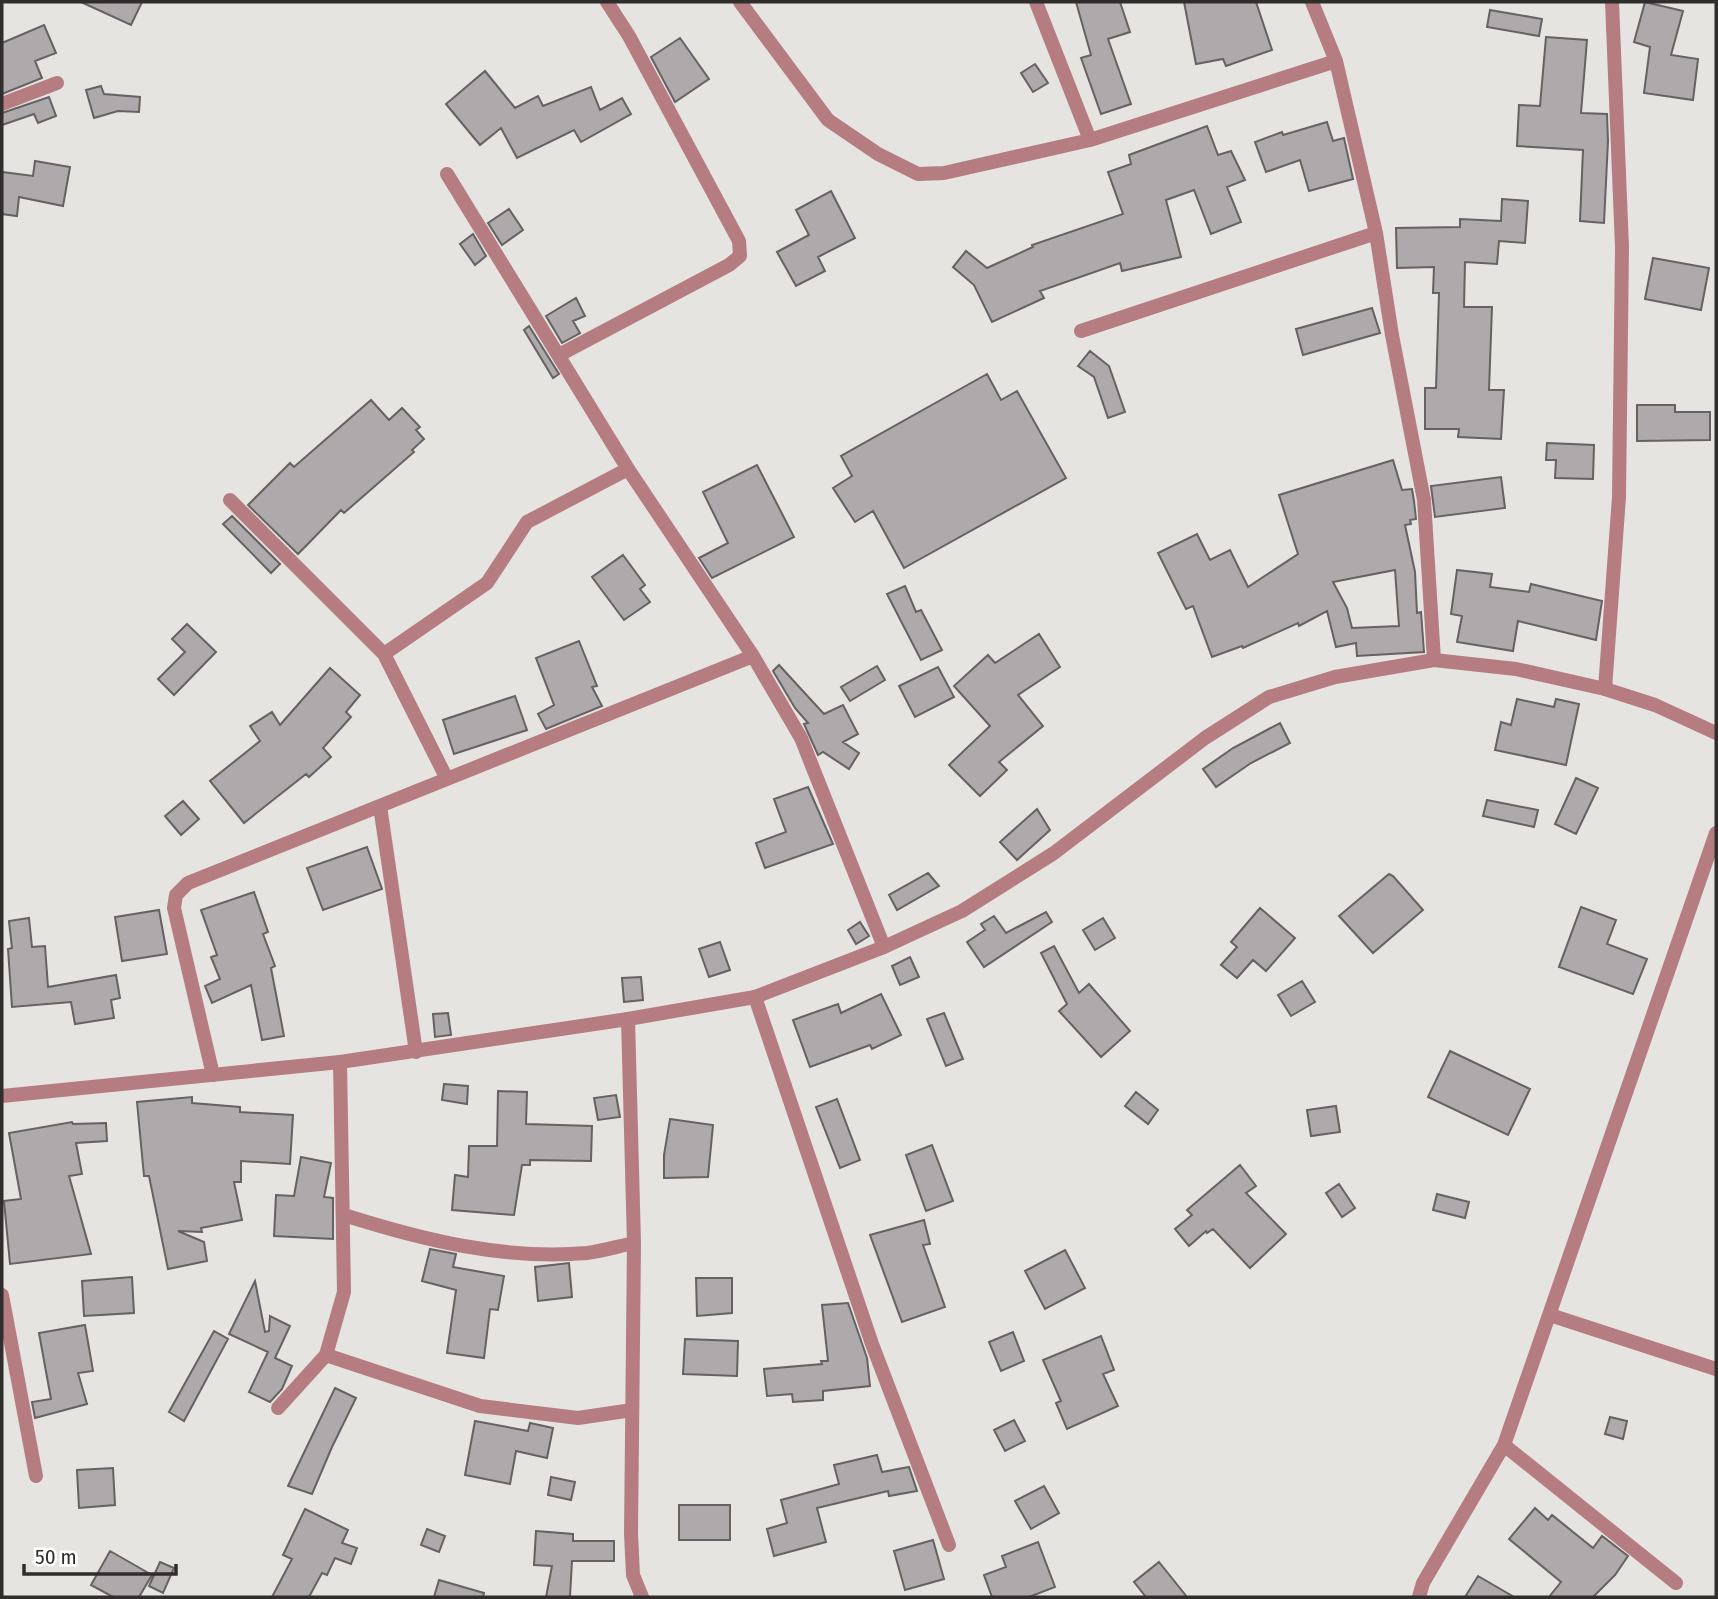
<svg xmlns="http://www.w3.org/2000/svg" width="1718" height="1599" viewBox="0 0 1718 1599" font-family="'Fira Sans Condensed',sans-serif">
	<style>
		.building { fill: #aea9aa; stroke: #666162; stroke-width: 2; fill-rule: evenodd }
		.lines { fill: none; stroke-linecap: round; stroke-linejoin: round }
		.minor { stroke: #b57d81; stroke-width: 14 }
		.tertiary { stroke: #b57d81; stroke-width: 14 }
	</style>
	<rect width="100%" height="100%" fill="#e6e4e0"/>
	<path class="building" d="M81 2H142L131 25Z
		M1076 2H1120L1130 32 1108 39 1131 104 1101 114 1081 58 1091 55Z
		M1184 2H1256L1272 50 1226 66 1223 59 1196 64Z
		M1645 2 1683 11 1671 55 1698 59 1693 100 1644 93 1650 47 1634 42Z
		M1490 10 1542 19 1539 36 1487 27Z
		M44 25 56 53 35 61 42 78 2 94V43Z
		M1546 37 1587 40 1581 113 1607 114 1608 141 1604 223 1580 221 1583 150 1517 146 1519 105 1540 106Z
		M680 38 709 79 675 102 651 57Z
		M1035 64 1048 83 1033 92 1021 73Z
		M485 71 515 108 538 96 543 106 591 87 600 110 622 98 631 114 581 142 574 130 517 158 501 128 480 145 446 104Z
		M101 86 104 94 140 97 139 112 118 111 94 118 86 90Z
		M49 97 56 116 38 123 34 114 2 125V113Z
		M1327 122 1333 141 1344 138 1353 179 1309 191 1300 160 1266 172 1255 142 1282 132 1283 135Z
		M1207 126 1218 155 1231 151 1245 180 1227 187 1241 222 1211 234 1194 190 1166 200 1181 257 1122 271 1120 263 1040 291 1044 298 992 322 974 285 953 267 966 251 987 268 1033 247 1032 245 1123 214 1108 172 1131 164 1129 155Z
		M35 161 70 167 63 206 19 197 17 216 2 214V172L33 176Z
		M831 191 855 238 818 257 825 271 796 286 777 252 809 235 796 210Z
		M1502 199 1528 201 1525 243 1499 241 1497 264 1465 262 1464 307H1492L1489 390H1504L1501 439 1458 437 1459 429H1425V388H1436L1439 293H1433L1434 267 1397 268 1396 228 1460 227V219L1501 221Z
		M509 209 523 230 502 245 488 223Z
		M473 234 486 256 475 265 460 244Z
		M1653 258 1709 268 1701 310 1645 299Z
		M576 298 585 316 573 321 580 333 562 343 546 316Z
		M1372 308 1380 333 1303 355 1296 329Z
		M529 326 559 374 553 378 524 330Z
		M1090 351 1109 366 1125 412 1108 418 1094 377 1078 366Z
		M987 374 1001 400 1017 391 1066 478 904 568 873 511 855 522 833 488 852 476 841 456Z
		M371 400 389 420 402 408 420 427 416 430 424 439 412 450 414 452 344 513 341 510 298 554 248 505 290 463 294 467Z
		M1637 405H1675V412H1710V440L1637 441Z
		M1547 443 1594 445 1593 479 1555 478 1556 460H1546Z
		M1393 460 1402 490 1412 489 1414 501 1416 519 1410 520 1411 524 1405 525 1415 572 1417 613 1421 612 1424 652 1357 656 1356 643 1336 647 1327 611 1299 626 1298 623 1243 648 1242 646 1212 657 1193 606 1186 609 1158 553 1197 534 1210 560 1230 550 1248 587 1298 554 1279 495ZM1395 570 1399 626 1352 628 1347 608 1333 582Z
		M757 465 794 537 712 578 699 558 728 543 703 492Z
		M1501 477 1505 508 1435 517 1431 486Z
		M232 516 280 564 271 573 223 524Z
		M623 555 645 585 640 589 650 602 624 620 592 577Z
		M1457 570 1492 574 1490 587 1529 592 1531 584 1602 601 1596 640 1518 621 1513 651 1457 642 1462 616 1451 614Z
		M905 586 916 612 921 610 942 650 921 660 887 594Z
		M187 624 216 652 174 695 158 679 185 652 172 639Z
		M1039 634 1060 667 1018 695 1043 726 999 762 1007 770 980 796 949 765 990 726 954 686 988 655 995 663Z
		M579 641 597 686 592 687 602 706 546 729 538 714 554 705 536 658Z
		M779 665 824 714 843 705 858 734 843 742 859 753 849 769 823 752 818 755 804 724 808 723 795 708 773 671Z
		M877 666 885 680 850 701 841 687Z
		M938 667 954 697 915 717 899 686Z
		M330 668 360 695 346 712 351 717 323 748 331 757 309 777 306 774 244 823 210 781 260 741 250 726 272 712 280 725Z
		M515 696 527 730 454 754 443 720Z
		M1517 699 1554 707 1556 699 1579 704 1566 765 1495 750 1501 722 1511 725Z
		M1280 723 1290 743 1251 763 1216 787 1203 769 1233 748Z
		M1576 778 1598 788 1576 834 1555 824Z
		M808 787 833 844 765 868 756 843 786 832 774 799Z
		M1487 800 1538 810 1534 827 1483 816Z
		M183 801 199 819 181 835 165 816Z
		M1037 809 1050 830 1017 860 1000 842Z
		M367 847 382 889 323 910 307 868Z
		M928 873 939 886 897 910 889 895Z
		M1389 874 1393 876 1423 910 1373 953 1339 916Z
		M254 892 268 932 263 934 275 966 271 968 284 1036 262 1040 251 985 212 1003 205 986 220 979 211 957 217 955 201 910Z
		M1581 907 1616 920 1607 944 1647 959 1633 994 1559 967Z
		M1260 908 1295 938 1266 971 1253 960 1237 978 1221 965 1237 947 1231 942Z
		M159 910 167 954 122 961 115 917Z
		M1046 912 1052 922 984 967 967 942 985 930 981 924 994 916 1006 933Z
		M29 918 32 947 45 946 48 987 116 975 120 998 111 1000 114 1018 75 1024 71 1002 12 1007 8 949 12 948 9 921Z
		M1103 918 1115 938 1095 950 1083 930Z
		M860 922 869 936 856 944 848 930Z
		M720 942 730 970 709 977 699 949Z
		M1054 946 1079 993 1089 984 1130 1031 1101 1057 1059 1011 1067 1004 1041 953Z
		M910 957 919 977 900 985 892 966Z
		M641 977 643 1000 624 1002 622 978Z
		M1302 981 1315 1002 1291 1016 1278 995Z
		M881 994 901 1035 872 1049 870 1045 810 1067 793 1020 838 1004 841 1013Z
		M448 1013 451 1035 435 1037 433 1014Z
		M944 1013 963 1059 946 1066 927 1019Z
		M1450 1051 1530 1089 1508 1135 1428 1097Z
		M444 1084 468 1086 467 1104 442 1100Z
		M498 1091 527 1092 526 1124 592 1126 591 1161 530 1160V1165H522L514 1215 452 1210 455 1175 468 1177 469 1146H497Z
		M1136 1092 1158 1110 1148 1124 1125 1106Z
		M616 1095 620 1117 598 1120 594 1098Z
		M192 1097V1103L240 1107V1112L293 1115 290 1164 241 1161V1182H234L242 1220 201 1228 202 1232 178 1231 204 1242 207 1261 168 1269 149 1176H144L137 1102Z
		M837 1099 860 1160 840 1168 816 1107Z
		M1336 1106 1340 1132 1311 1136 1307 1110Z
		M670 1119 713 1125 708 1177 664 1178V1155Z
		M72 1122 73 1124 106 1123 107 1141 76 1143 82 1174 69 1176 91 1254 10 1264 4 1201 21 1199 9 1133Z
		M932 1145 953 1201 926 1211 906 1155Z
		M301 1157 331 1163 324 1197 333 1198V1239L274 1236 276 1195 294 1196Z
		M1240 1165 1256 1186 1246 1193 1286 1234 1250 1268 1213 1229 1207 1233 1206 1231 1189 1246 1175 1229 1192 1215 1187 1210Z
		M1339 1184 1355 1208 1342 1217 1326 1193Z
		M1437 1194 1469 1202 1465 1218 1433 1210Z
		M924 1220 930 1244 923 1245 945 1307 902 1322 870 1235Z
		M430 1249 456 1254 453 1267 504 1276 498 1310 490 1309 484 1358 447 1353 456 1290 422 1281Z
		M1065 1250 1085 1288 1045 1309 1025 1271Z
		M569 1263 572 1297 538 1301 535 1267Z
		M132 1277 134 1313 84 1316 82 1281Z
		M696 1278H732V1313L697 1316Z
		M255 1281 265 1332 269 1331 270 1316 290 1326 275 1358 292 1366 282 1389 270 1402 249 1392 268 1352 229 1334Z
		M848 1303 867 1358 870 1386 823 1391V1400L793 1402 792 1394 767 1396 764 1369 822 1364 821 1361H828L822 1305Z
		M85 1325 93 1371 78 1373 87 1404 35 1418 32 1402 51 1399 39 1333Z
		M214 1331 228 1339 184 1421 169 1412Z
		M1013 1332 1024 1361 1001 1371 989 1342Z
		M1101 1336 1114 1370 1103 1374 1118 1406 1067 1429 1056 1403 1061 1401 1043 1360Z
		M685 1339 738 1341 737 1376 683 1374Z
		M335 1388 356 1398 332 1447 312 1494 288 1486Z
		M1610 1417 1627 1421 1623 1439 1605 1434Z
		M1014 1420 1025 1441 1005 1451 994 1430Z
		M475 1421 528 1431 530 1423 553 1428 547 1458 516 1451 510 1484 465 1475Z
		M877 1455 882 1472 909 1467 917 1491 889 1496 888 1491 817 1508 826 1542 774 1556 767 1529 787 1523 781 1500 839 1484 834 1465Z
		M113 1468 115 1505 79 1508 77 1470Z
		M551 1477 575 1482 571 1500 548 1495Z
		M1044 1486 1059 1513 1031 1529 1015 1501Z
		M679 1505H730V1540H679Z
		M1535 1508 1548 1520 1552 1515 1593 1548 1602 1536 1628 1556 1615 1575 1593 1597H1549L1561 1582 1509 1539Z
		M305 1509 348 1530 342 1543 357 1548 351 1564 335 1558 327 1575 322 1573 309 1597H272L292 1559 283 1555Z
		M427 1529 445 1536 439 1552 421 1545Z
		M536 1531 573 1534V1541H614V1561H572L570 1597H546L552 1566 534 1565Z
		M933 1540 944 1579 905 1590 894 1551Z
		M1038 1542 1055 1587 1029 1597H992L984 1575 1006 1567 1002 1556Z
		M110 1551 152 1575 139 1597H113L91 1585Z
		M160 1562 174 1568 163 1593 149 1586Z
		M1159 1562 1187 1597H1146L1134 1582Z
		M1478 1576 1514 1597H1465Z
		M439 1580 484 1593 483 1597H434Z"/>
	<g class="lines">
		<path class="minor" d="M740 2 828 120 878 154 918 174 944 173 1090 140 1336 61
			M1036 2 1090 140
			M1312 2 1336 61 1376 233 1392 335 1424 500 1434 660
			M2 104 57 83
			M447 174 628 469 753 656 801 738 884 947
			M1081 331 1376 233
			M559 355 729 265 740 256 739 241 629 36 607 2
			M230 500 384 654 447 779
			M384 654 487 583 527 522 628 469
			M1605 689 1619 497 1622 247 1612 2
			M380 806 416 1052
			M755 997 872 1344 949 1545
			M628 1019 634 1243 631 1534 633 1575 642 1597
			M213 1075 174 908 176 895 188 883 753 656
			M344 1215C423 1240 503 1260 587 1253 603 1251 619 1246 634 1243
			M2 1295 36 1476
			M1550 1315 1716 1369
			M326 1355 480 1406 578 1418 632 1410
			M278 1408 326 1355 344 1292 340 1062
			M1504 1445 1676 1583
			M1419 1597 1423 1583 1504 1445 1716 833"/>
		<path class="tertiary" d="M2 1096 340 1062 628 1019 755 997 884 947 962 911 1054 853 1205 738 1269 697 1335 677 1434 660 1516 669 1605 689 1655 705 1716 733"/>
	</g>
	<rect width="1718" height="1599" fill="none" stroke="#2f2e2d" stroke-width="7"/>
	<path d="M24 1564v10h152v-10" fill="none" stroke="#2f2e2d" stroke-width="3.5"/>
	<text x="35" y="1564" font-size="21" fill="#2f2e2d" stroke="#ffffff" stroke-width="5" paint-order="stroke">50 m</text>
</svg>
